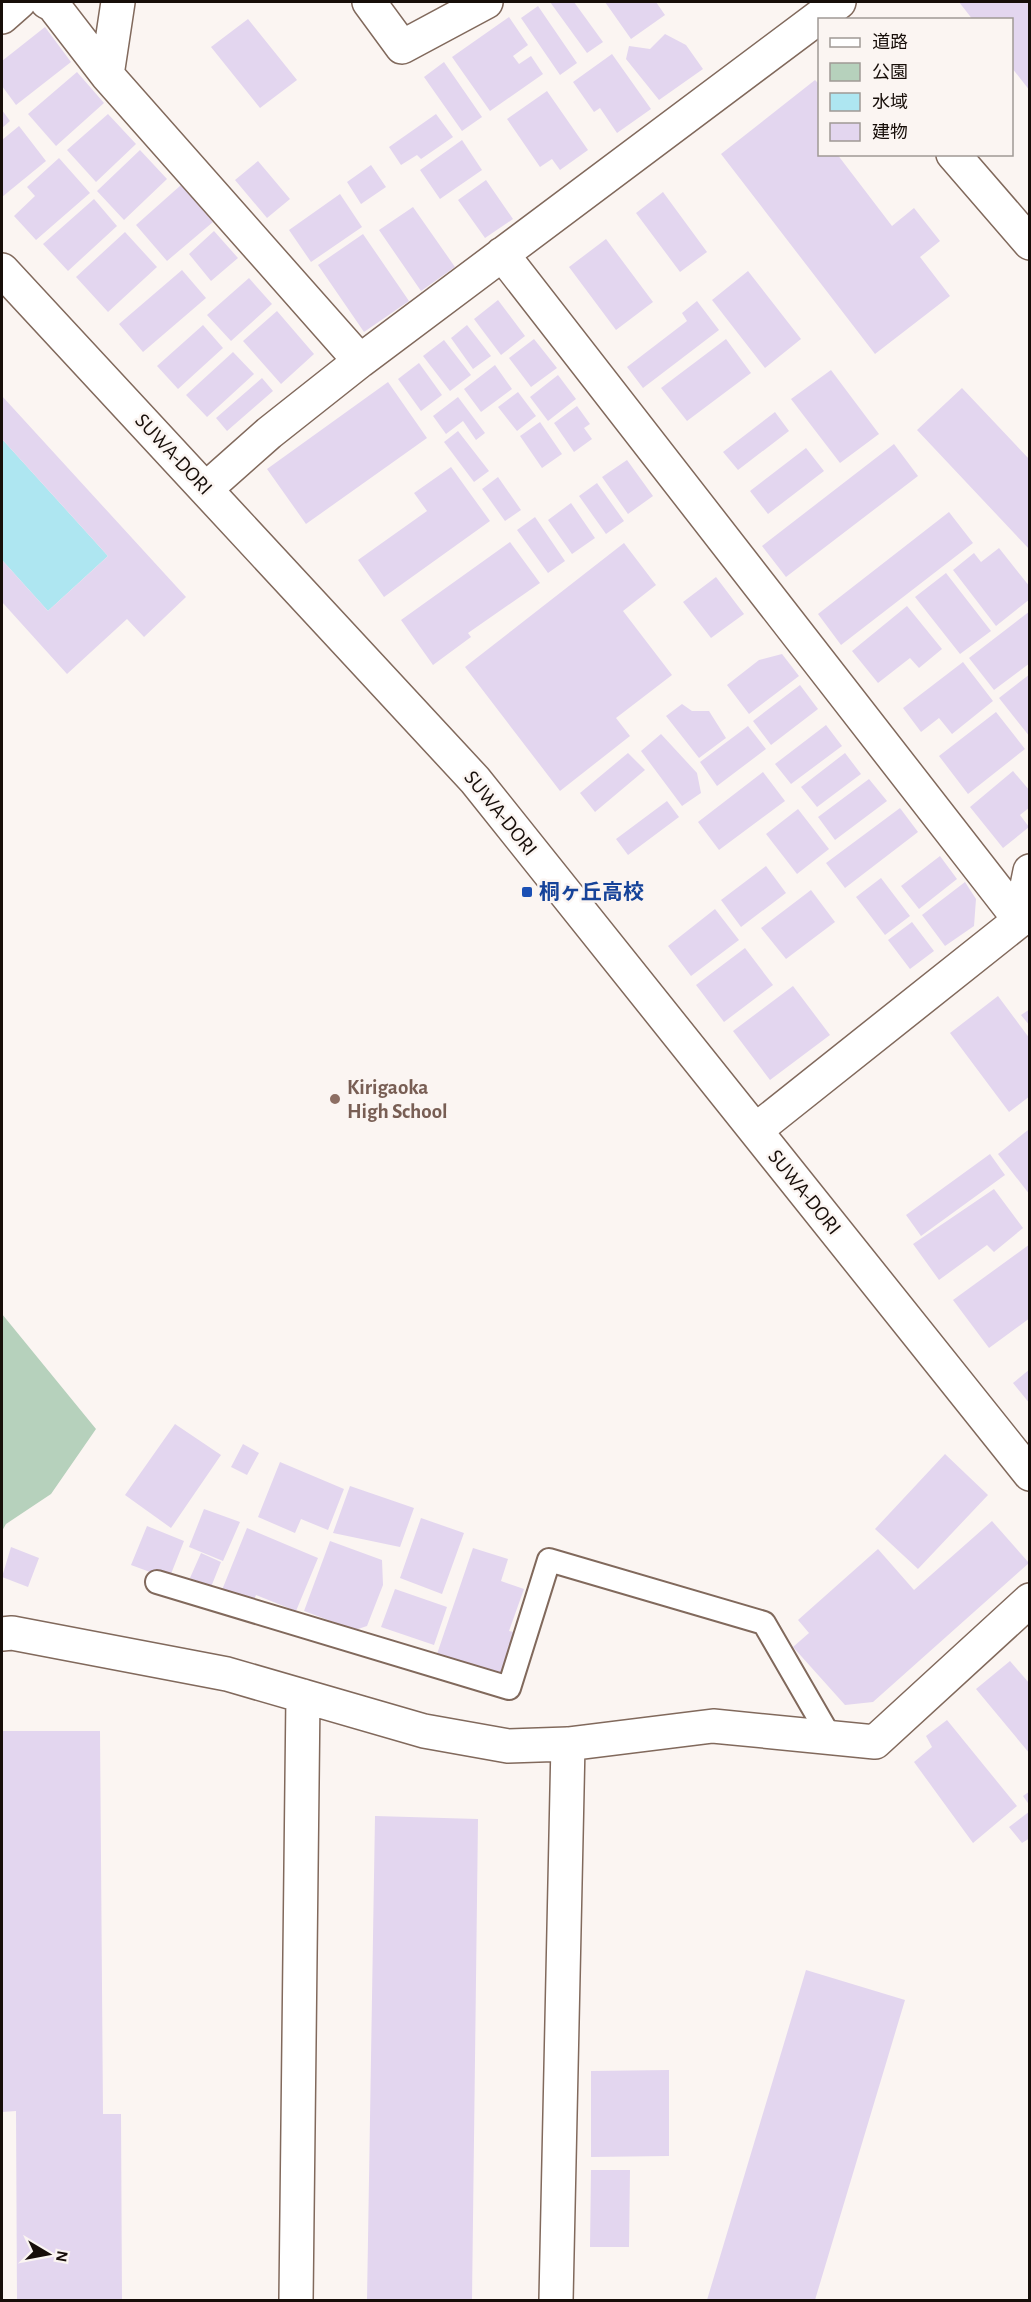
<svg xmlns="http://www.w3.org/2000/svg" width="1031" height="2302" viewBox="0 0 1031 2302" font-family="'Alegreya Sans','Noto Sans JP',sans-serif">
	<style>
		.green { fill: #b6d1bc }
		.water { fill: #aee6f1 }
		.building { fill: #e3d6ef }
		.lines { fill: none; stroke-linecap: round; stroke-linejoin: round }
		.service-casing { stroke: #81695c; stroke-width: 26 }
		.minor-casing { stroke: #81695c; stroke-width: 36 }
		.tertiary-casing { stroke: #81695c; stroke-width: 36 }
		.service { stroke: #fff; stroke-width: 22 }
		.minor { stroke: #fff; stroke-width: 33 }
		.tertiary { stroke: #fff; stroke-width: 33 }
		.transit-dot { fill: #1a4fb4; stroke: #fbf5f2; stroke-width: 2 }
		.education-dot { fill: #8d6e63; stroke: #fbf5f2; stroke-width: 2 }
		.labels { text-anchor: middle; stroke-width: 5; stroke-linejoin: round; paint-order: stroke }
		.street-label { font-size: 21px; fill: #170e09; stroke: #fbf5f2 }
		.transit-label { font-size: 21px; font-weight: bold; fill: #164399; stroke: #fbf5f2; text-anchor: start }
		.education-label { font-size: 21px; font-weight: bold; fill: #785e54; stroke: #fbf5f2; text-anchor: start }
	</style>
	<rect width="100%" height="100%" fill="#fbf5f2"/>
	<path class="green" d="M2 1314 96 1429 51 1494 6 1524 2 1531Z"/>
	<path class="water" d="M2 439 108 556 48 611 2 560Z"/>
	<path class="building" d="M550 2H574L603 42 587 53Z
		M605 2H656L665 15 631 39Z
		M959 2H1030V91L1012 68V20H973Z
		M538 6 577 63 560 75 521 18Z
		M509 17 528 45 513 56 519 64 531 56 543 74 490 111 452 57Z
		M248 19 297 80 260 108 211 47Z
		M45 27 71 62 16 105 2 86V61Z
		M665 34 686 45 703 69 659 100 626 59 629 46 650 49Z
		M612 54 651 109 617 133 600 108 594 112 573 82Z
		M444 62 482 117 462 131 424 77Z
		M77 72 104 103 56 146 28 114Z
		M815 80 820 85V154H837L892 226 914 208 940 241 920 257 950 296 875 354 721 154Z
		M547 91 588 150 560 170 552 159 540 167 507 119Z
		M2 110 10 121 2 128Z
		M108 114 136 144 96 182 67 150Z
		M436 114 453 137 421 159 417 155 401 165 389 147Z
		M19 126 46 161 2 197V140Z
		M462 140 482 170 440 199 420 170Z
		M140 150 167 179 124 220 97 191Z
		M59 158 90 193 36 240 14 216 35 196 27 187Z
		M258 161 290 199 267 218 235 180Z
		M371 165 386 187 361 204 347 182Z
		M486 180 513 219 485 238 458 200Z
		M181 185 213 222 167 261 136 225Z
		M663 192 707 252 680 272 636 213Z
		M340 194 362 227 311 262 289 230Z
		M94 199 117 226 68 271 43 244Z
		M413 207 455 267 421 291 379 230Z
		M214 231 238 258 211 281 189 254Z
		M125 232 157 267 108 312 76 277Z
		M363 234 409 301 364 332 318 265Z
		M606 239 653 302 616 330 569 267Z
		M182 270 206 298 143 352 119 324Z
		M748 271 801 339 765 368 712 300Z
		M249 278 272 304 231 341 207 315Z
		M498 300 525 336 501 355 474 319Z
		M697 301 719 330 643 388 627 367 687 321 682 313Z
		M277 311 314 354 281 384 243 341Z
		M203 325 223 348 178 389 157 366Z
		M467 325 491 356 473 369 451 338Z
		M534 339 557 368 531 387 509 358Z
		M726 339 751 373 687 421 661 388Z
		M444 340 471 375 450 391 423 356Z
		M233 352 254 374 207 417 186 395Z
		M419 363 442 395 421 411 398 379Z
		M495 365 512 389 481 412 464 389Z
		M831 370 879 434 840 463 791 399Z
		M558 375 576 399 548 421 530 397Z
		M262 378 273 391 227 431 216 418Z
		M388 382 427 438 306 524 267 469Z
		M962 388 1030 460V550L917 430Z
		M518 392 536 416 517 431 498 407Z
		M2 396 186 597 144 637 127 619 67 674 2 602V560L48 611 108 556 2 439Z
		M458 397 485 433 476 440 463 421 446 434 433 416Z
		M577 406 590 424 584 428 592 439 574 452 554 423Z
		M775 412 789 431 738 470 723 452Z
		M540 422 562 454 542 468 520 436Z
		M458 431 489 471 474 482 444 442Z
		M894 444 918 476 786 577 762 546Z
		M806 448 824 471 768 514 750 491Z
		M627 460 653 496 628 514 602 477Z
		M451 467 490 521 384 597 358 560 427 511 414 493Z
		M498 477 521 510 505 521 482 489Z
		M597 483 624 521 606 534 579 496Z
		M571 503 595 538 572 554 548 520Z
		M949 512 973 543 841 645 818 614Z
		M535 517 565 561 548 573 517 530Z
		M510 542 540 583 468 633 471 637 433 665 401 620Z
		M624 543 656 585 623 611 672 675 616 718 630 736 560 791 465 667Z
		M999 548 1030 587V599L996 626 953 570 974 553 981 562Z
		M946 573 991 631 960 654 915 597Z
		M716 577 744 614 711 638 683 602Z
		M907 606 942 649 919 668 910 658 878 683 852 651Z
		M1030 611V663L994 690 969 658Z
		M782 654 799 676 749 714 727 685 759 660Z
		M963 662 993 701 952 734 939 718 921 732 903 708Z
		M1030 674V737L999 698Z
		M800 685 818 709 771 745 753 721Z
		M682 704 692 711H709L726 738 699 758 666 716Z
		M996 712 1025 749 968 794 939 756Z
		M826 725 842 746 791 784 775 764Z
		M748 726 766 749 717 786 700 762Z
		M661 734 697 773 701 793 682 806 641 751Z
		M628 753 645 770 595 812 580 793Z
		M845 753 861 774 817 807 801 787Z
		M1013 771 1030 791V807L1020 815 1029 827 1003 848 970 807Z
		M763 772 785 801 719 850 698 822Z
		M869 779 887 801 835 840 818 817Z
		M667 801 679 817 628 855 616 839Z
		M900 808 918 832 845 888 826 863Z
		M798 809 829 849 797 874 766 834Z
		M940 856 957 879 919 909 901 886Z
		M766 866 786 893 741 927 721 900Z
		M881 878 910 916 885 935 856 897Z
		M965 882 976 899 974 926 945 946 922 915Z
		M811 890 835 922 786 959 761 928Z
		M715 909 739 940 691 976 668 946Z
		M912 922 934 951 910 969 888 940Z
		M745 948 773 985 724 1022 696 985Z
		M793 986 830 1035 770 1080 733 1031Z
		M998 996 1030 1039V1096L1009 1112 950 1033Z
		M1030 1009V1026L1021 1015Z
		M1028 1130 1030 1132V1195L998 1154Z
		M990 1154 1005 1175 921 1236 906 1215Z
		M994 1189 1023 1228 994 1252 987 1245 939 1280 913 1244Z
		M1030 1244V1318L989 1348 953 1300Z
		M1030 1369V1404L1013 1383Z
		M175 1424 221 1455 171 1528 125 1495Z
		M243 1444 259 1453 247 1475 231 1467Z
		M945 1454 988 1495 918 1569 875 1529Z
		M280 1462 344 1489 328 1530 301 1519 295 1533 258 1517Z
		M350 1486 414 1508 400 1547 333 1533Z
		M204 1509 240 1522 223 1561 189 1547Z
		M421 1518 464 1533 442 1594 400 1578Z
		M992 1521 1029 1563 873 1702 845 1705 793 1647 809 1633 798 1620 878 1549 914 1590Z
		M147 1526 184 1541 169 1579 131 1565Z
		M247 1528 318 1558 296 1611 256 1595 253 1603 222 1590Z
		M330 1541 382 1560 383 1585 367 1626 355 1630 304 1611Z
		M11 1547 39 1558 28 1587 2 1577Z
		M473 1548 508 1559 501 1581 524 1589 509 1631 514 1632 500 1676 437 1654Z
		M201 1553 221 1562 211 1587 190 1578Z
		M395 1589 447 1607 434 1645 381 1627Z
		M1010 1661 1030 1684V1754L976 1689Z
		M947 1720 1017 1806 973 1843 914 1762 932 1747 926 1736Z
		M2 1731H100L103 2114H121L122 2300H17L16 2111 2 2112Z
		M1030 1791V1806L1023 1796Z
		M1030 1811V1838L1022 1843 1009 1827Z
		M375 1816 478 1819 472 2300H367Z
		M806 1970 905 2000 815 2300H707Z
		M669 2070V2156L591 2157V2071Z
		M591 2170H630L629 2247H590Z"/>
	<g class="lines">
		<g class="service-casing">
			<path id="service" d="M157 1582 509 1688 549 1560 764 1623 830 1737"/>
		</g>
		<g class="minor-casing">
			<path id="minor" d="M47 2 53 5 107 75 360 361
				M369 2 402 47 486 2
				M2 17 19 2
				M107 75 118 2
				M953 154 1030 243
				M502 254 1020 920
				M207 488 269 433 360 361 839 2
				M756 1130 1020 920 1030 871
				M2 1634 12 1633 227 1674 424 1731 508 1746 568 1744 713 1726 875 1742 1030 1600
				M296 2300 303 1696
				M556 2300 568 1744"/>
		</g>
		<g class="tertiary-casing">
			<path id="tertiary" d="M2 270 475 780 1030 1474"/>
		</g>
		<use href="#service" class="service"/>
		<use href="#minor" class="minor"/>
		<use href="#tertiary" class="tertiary"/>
	</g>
	<rect class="transit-dot" x="521" y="886" width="12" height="12" rx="3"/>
	<circle class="education-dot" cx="335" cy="1099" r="6"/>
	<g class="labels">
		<g class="street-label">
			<text transform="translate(174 454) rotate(47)" y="7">SUWA-DORI</text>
			<text transform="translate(501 813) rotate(51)" y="7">SUWA-DORI</text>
			<text transform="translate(805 1192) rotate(51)" y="7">SUWA-DORI</text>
		</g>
		<g class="transit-label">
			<text x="539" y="899">桐ヶ丘高校</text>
		</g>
		<g class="education-label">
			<text x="347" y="1094">Kirigaoka<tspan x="347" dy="24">High School</tspan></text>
		</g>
	</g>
	<rect width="1031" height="2302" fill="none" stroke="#170e09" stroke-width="6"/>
	<rect x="818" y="18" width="195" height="138" fill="#fbf5f2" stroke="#a09995" stroke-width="1.5"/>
	<rect x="830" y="38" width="30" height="9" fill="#ffffff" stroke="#a09995" stroke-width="1.5"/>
	<text x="872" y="48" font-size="18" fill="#170e09">道路</text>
	<rect x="830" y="63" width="30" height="18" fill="#b6d1bc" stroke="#a09995" stroke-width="1.5"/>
	<text x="872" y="78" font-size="18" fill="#170e09">公園</text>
	<rect x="830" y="93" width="30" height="18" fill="#aee6f1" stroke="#a09995" stroke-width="1.5"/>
	<text x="872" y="108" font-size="18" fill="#170e09">水域</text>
	<rect x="830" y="123" width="30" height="18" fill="#e3d6ef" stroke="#a09995" stroke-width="1.5"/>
	<text x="872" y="138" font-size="18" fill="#170e09">建物</text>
	<g transform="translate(48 2254) rotate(100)" stroke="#fbf5f2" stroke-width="4.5" paint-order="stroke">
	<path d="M0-4.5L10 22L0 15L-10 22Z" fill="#170e09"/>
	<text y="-9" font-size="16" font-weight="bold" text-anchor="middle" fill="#170e09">N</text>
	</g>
</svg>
